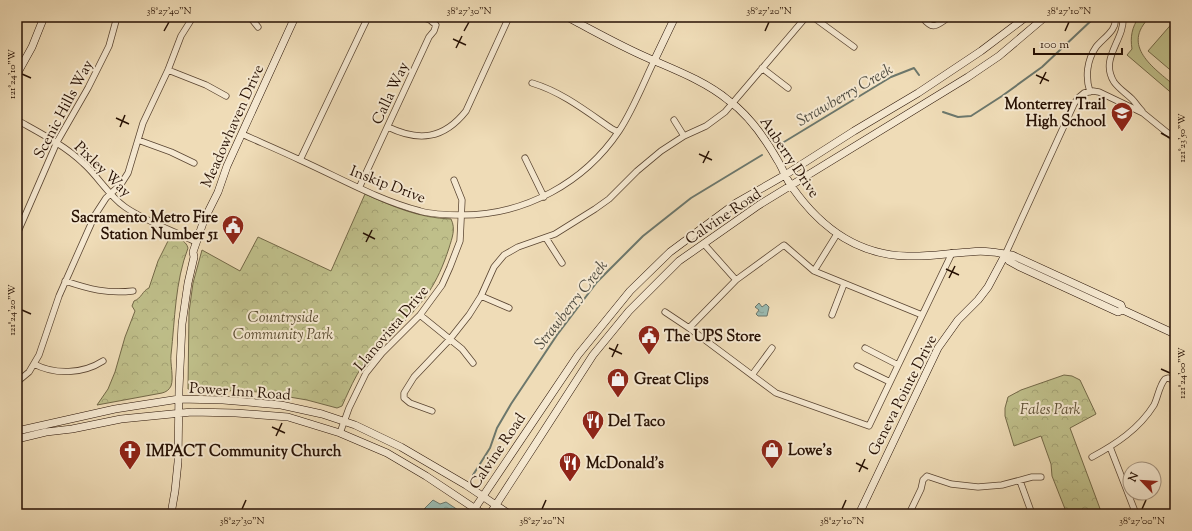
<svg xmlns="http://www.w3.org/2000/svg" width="1192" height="531" viewBox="0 0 1192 531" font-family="'Sorts Mill Goudy',serif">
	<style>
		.grass { fill: #bfbf8a; stroke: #736847 }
		.park { fill: url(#park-crowns); stroke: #736847 }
		.water { fill: url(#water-ripples); stroke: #6c776c }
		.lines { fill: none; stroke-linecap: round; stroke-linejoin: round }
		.stream { stroke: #6c776c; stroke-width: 2 }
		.street-casing { stroke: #594431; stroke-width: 7 }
		.secondary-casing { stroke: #271104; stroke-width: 8 }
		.street { stroke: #f5e8d0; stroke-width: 5.5 }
		.secondary { stroke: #f5e8d0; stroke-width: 7 }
		.ticks { fill: none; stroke: #271104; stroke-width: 1.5 }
		.labels { text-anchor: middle; stroke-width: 4; stroke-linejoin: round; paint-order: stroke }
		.street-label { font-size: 15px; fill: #271104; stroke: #f5e8d0 }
		.poi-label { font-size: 15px; font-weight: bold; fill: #271104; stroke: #f5e8d0; text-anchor: start }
		.park-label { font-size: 15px; font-style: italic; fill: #5c4e33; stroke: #f5e8d0 }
		.water-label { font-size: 16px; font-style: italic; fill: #4f4c41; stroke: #f5e8d0 }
		.neatline { fill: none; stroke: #271104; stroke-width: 1.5 }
		.ticks-label { font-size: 10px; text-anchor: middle; fill: #271104 }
	</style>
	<defs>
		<pattern id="park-crowns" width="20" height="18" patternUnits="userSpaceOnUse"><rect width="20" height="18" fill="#bfbf8a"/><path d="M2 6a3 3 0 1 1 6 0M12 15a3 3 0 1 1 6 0" fill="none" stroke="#a4a375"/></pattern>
		<pattern id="water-ripples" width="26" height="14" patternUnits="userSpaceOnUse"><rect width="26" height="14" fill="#9abbb2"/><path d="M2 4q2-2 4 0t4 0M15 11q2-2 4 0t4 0" fill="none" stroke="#85a097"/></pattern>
	</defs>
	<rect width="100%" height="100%" fill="#efdcb7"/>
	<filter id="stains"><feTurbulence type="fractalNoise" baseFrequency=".005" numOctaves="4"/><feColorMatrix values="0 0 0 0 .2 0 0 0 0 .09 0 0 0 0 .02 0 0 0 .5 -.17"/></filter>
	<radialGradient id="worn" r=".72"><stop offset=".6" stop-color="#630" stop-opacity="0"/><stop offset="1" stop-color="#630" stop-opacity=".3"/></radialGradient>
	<path class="grass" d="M1139 17H1150C1120 46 1154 68 1175 86V96L1127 55 1132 49C1130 37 1132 27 1139 17Z
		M1175 20V74L1148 51Z"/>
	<path class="park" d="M365 194C394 207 419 218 451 219 456 229 452 238 449 248 437 285 424 302 396 330 390 336 382 341 376 348 360 365 351 386 342 406L337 408 307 400 260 392 188 389 189 312 193 283 202 250 240 271 258 237 331 271Z
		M171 235C177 238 186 240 188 248 175 282 175 319 171 355 170 363 174 378 171 386 169 390 166 392 162 393L97 405 108 389 115 372 125 337 135 311 132 306 134 301C142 298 142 291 149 288L158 261Z
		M1064 375 1072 376 1080 380 1096 414 1070 428 1102 514H1067L1052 476 1051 464 1041 436 1014 446 1005 416V408L1008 397 1021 390Z"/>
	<path class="water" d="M759 303 762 307 766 304 769 307 767 316H758L756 314 759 310 755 307Z
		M433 500 440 504 446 502 458 510 459 514H419Z"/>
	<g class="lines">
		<path class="stream" d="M943 112 958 117 971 116 1002 96 1042 67 1095 17
			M779 145 891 77 914 68 919 75
			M473 475 490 448 497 428 511 404 557 335 597 282 643 236 691 198 762 155"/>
		<g class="street-casing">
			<path id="street" d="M250 17 258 27
				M813 17 854 47
				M922 17C933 31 936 26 949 17
				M1123 17C1125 40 1099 58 1114 82 1119 89 1126 93 1132 99 1135 102 1138 107 1142 111
				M578 23 581 17
				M762 68 788 88
				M168 70 206 85 226 96
				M532 83C562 92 586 111 612 129L618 132
				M1090 92C1085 77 1087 60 1096 47 1103 38 1118 30 1115 17
				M17 120C40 133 64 145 83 163 98 176 108 195 125 207 145 221 174 231 196 242
				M674 120 684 136
				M388 127C419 142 444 139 466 111L509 17
				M242 134C262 143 281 151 300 160 340 178 378 200 420 211 434 215 449 215 462 215 525 215 584 183 619 131 633 110 643 84 654 61
				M138 140 171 152 194 163
				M525 158 544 197
				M300 160 368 17
				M359 188 429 37 434 31 436 25 430 20 421 17
				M17 234 57 142 88 88 109 46 117 17
				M546 238 562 263
				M704 244 736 280 689 328 776 393 869 426 952 253
				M1005 255 1074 104 1078 98 1084 93 1093 91 1099 92 1143 113 1175 139
				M814 271 837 234
				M736 280 784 245 814 271 922 315
				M65 281C89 289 107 294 133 291
				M481 296 509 308
				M665 312 689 328
				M420 315 462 349 473 363
				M832 315 844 284
				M865 348 898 365
				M34 364C55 375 83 374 103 361
				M857 366 890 382
				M752 375 772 348
				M17 382 29 372 39 355 59 296 95 215 106 198 121 184 128 173 143 123 168 70 181 36 193 17
				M432 411 410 403 404 398V393L414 377 450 339 469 315 481 296 494 267 504 255 518 247 555 234 595 209 609 199 637 171 661 151 684 136 706 126 725 112 806 17
				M340 433 349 408 366 373 382 353 420 315 442 285 450 267 460 241 462 200 454 180
				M1110 447 1136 514
				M1092 457C1116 444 1139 429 1154 405 1158 397 1159 386 1165 379L1168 378 1175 381
				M1020 481 1032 514
				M909 514 921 489 923 480 927 476 951 484 978 487 1002 485 1032 477H1041"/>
		</g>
		<g class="secondary-casing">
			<path id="secondary" d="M567 17C594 31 620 46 648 58 675 70 705 81 728 100 749 115 765 138 778 161 783 169 786 179 792 187 820 227 856 255 907 256 928 257 949 253 970 252 977 251 984 251 991 252 998 252 1005 255 1012 255L1121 305 1123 310 1175 334
				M654 61 675 17
				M17 74 32 47 44 17
				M1005 255 1009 261 1018 266 1118 312 1123 310
				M17 431 115 409 179 399 223 400 281 405 322 414 355 425 401 447 466 485 509 514
				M17 439 46 432 72 429 121 419 192 412 236 413 288 417 340 433 387 453 426 476 483 514
				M171 514 175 491 178 462 179 389 182 324 188 283 194 257 193 252 204 220 218 192 227 166 295 17
				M471 514 578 355 630 291 670 252 736 203 785 175 854 131 918 93 981 51 1026 17
				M490 514 540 437 593 355 629 311 679 261 759 205 968 77 999 56 1045 17
				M859 514 938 348 958 320 978 300 988 287 1005 255"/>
		</g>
		<use href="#street" class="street"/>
		<use href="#secondary" class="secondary"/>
	</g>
	<path class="ticks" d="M164 31 169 22M464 31 469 22M765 31 769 22M1065 31 1069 22M453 39 466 45M456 48 462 36M22 74 31 78M1036 75 1049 81M1040 84 1046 72M116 118 129 124M120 127 125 115M1161 133 1170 138M699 154 712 160M703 163 709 151M363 233 375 239M366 242 372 230M946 269 959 275M949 278 955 266M22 310 31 314M609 348 622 354M612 357 618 344M1161 369 1170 373M272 427 285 433M276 436 282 423M856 463 868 469M859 472 865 459M242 509 246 500M542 509 546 500M842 509 846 500M1142 509 1146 500"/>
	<defs>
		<g id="school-pin" transform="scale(1.15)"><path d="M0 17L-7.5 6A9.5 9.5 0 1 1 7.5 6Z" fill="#8f2418" stroke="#f5e8d0"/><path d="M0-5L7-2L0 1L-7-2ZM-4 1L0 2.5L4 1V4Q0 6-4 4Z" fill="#fff"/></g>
		<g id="civic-pin" transform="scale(1.15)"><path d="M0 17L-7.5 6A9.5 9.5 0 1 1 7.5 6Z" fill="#8f2418" stroke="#f5e8d0"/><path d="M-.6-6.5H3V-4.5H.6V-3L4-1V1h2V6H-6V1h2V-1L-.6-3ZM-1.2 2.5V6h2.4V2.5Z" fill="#fff"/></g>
		<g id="shop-pin" transform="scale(1.15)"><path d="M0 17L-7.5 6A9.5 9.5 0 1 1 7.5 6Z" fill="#8f2418" stroke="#f5e8d0"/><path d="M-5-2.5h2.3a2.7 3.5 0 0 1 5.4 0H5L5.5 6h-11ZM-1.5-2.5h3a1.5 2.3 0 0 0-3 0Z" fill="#fff"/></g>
		<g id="restaurant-pin" transform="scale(1.15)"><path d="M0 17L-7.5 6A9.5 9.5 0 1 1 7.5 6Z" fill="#8f2418" stroke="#f5e8d0"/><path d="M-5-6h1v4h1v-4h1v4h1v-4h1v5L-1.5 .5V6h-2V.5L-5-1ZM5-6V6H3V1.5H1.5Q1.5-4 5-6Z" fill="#fff"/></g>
		<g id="church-pin" transform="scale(1.15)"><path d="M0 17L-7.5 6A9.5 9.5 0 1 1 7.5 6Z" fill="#8f2418" stroke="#f5e8d0"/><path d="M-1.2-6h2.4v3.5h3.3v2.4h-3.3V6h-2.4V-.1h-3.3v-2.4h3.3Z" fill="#fff"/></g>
	</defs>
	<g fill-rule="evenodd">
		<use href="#school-pin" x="1122" y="113"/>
		<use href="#civic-pin" x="233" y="226"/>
		<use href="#civic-pin" x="649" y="336"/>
		<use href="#shop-pin" x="618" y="379"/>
		<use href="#restaurant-pin" x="593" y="421"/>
		<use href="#shop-pin" x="772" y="450"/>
		<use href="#church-pin" x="130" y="451"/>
		<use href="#restaurant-pin" x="570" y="463"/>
	</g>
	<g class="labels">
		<g class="street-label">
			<text transform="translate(390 93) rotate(-65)" y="5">Calla Way</text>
			<text transform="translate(63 109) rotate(-62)" y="5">Scenic Hills Way</text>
			<text transform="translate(232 126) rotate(-66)" y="5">Meadowhaven Drive</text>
			<text transform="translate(790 157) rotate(56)" y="5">Auberry Drive</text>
			<text transform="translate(103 169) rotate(44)" y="5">Pixley Way</text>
			<text transform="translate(388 184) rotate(21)" y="5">Inskip Drive</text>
			<text transform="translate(723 216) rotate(-34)" y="5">Calvine Road</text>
			<text transform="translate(391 328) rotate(-50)" y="5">Llanovista Drive</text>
			<text transform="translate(240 391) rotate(4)" y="5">Power Inn Road</text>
			<text transform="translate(902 395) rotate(-63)" y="5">Geneva Pointe Drive</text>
			<text transform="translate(497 451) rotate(-56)" y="5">Calvine Road</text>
		</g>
		<g class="poi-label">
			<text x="1106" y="109" text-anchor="end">Monterrey Trail<tspan x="1106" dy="17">High School</tspan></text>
			<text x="218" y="222" text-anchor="end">Sacramento Metro Fire<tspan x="218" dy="17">Station Number 51</tspan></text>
			<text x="664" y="341">The UPS Store</text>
			<text x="634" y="384">Great Clips</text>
			<text x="608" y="426">Del Taco</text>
			<text x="788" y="455">Lowe's</text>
			<text x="146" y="456">IMPACT Community Church</text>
			<text x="586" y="468">McDonald's</text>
		</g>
		<g class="park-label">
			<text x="283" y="322">Countryside<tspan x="283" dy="17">Community Park</tspan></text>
			<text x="1050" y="414">Fales Park</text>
		</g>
		<g class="water-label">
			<text transform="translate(844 94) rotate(-30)" y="6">Strawberry Creek</text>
			<text transform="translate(570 304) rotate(-52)" y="6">Strawberry Creek</text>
		</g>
	</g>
	<rect width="1192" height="531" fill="none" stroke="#efdcb7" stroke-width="44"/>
	<g transform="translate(1142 481) rotate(295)"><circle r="19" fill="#f5e8d0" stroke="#a3927e"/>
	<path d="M0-3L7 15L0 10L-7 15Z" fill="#8f2418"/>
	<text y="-6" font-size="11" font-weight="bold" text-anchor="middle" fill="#271104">N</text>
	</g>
	<path d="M1034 48v6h88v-6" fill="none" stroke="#271104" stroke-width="2"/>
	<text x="1040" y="48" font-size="12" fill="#271104" stroke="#f5e8d0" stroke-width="3" paint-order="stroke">100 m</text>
	<rect x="22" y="22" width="1148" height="487" class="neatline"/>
	<g class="ticks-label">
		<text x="169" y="14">38°27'40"N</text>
		<text x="469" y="14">38°27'30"N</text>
		<text x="769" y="14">38°27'20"N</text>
		<text x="1069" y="14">38°27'10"N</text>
		<text transform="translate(11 74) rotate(-90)" y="4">121°24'10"W</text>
		<text transform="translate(1181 138) rotate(-90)" y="4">121°23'50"W</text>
		<text transform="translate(11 310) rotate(-90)" y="4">121°24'20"W</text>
		<text transform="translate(1181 373) rotate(-90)" y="4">121°24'00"W</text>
		<text x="242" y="524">38°27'30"N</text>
		<text x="542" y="524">38°27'20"N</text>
		<text x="842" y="524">38°27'10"N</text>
		<text x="1142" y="524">38°27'00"N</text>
	</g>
	<rect width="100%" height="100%" filter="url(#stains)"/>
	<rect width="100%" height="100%" fill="url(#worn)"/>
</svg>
